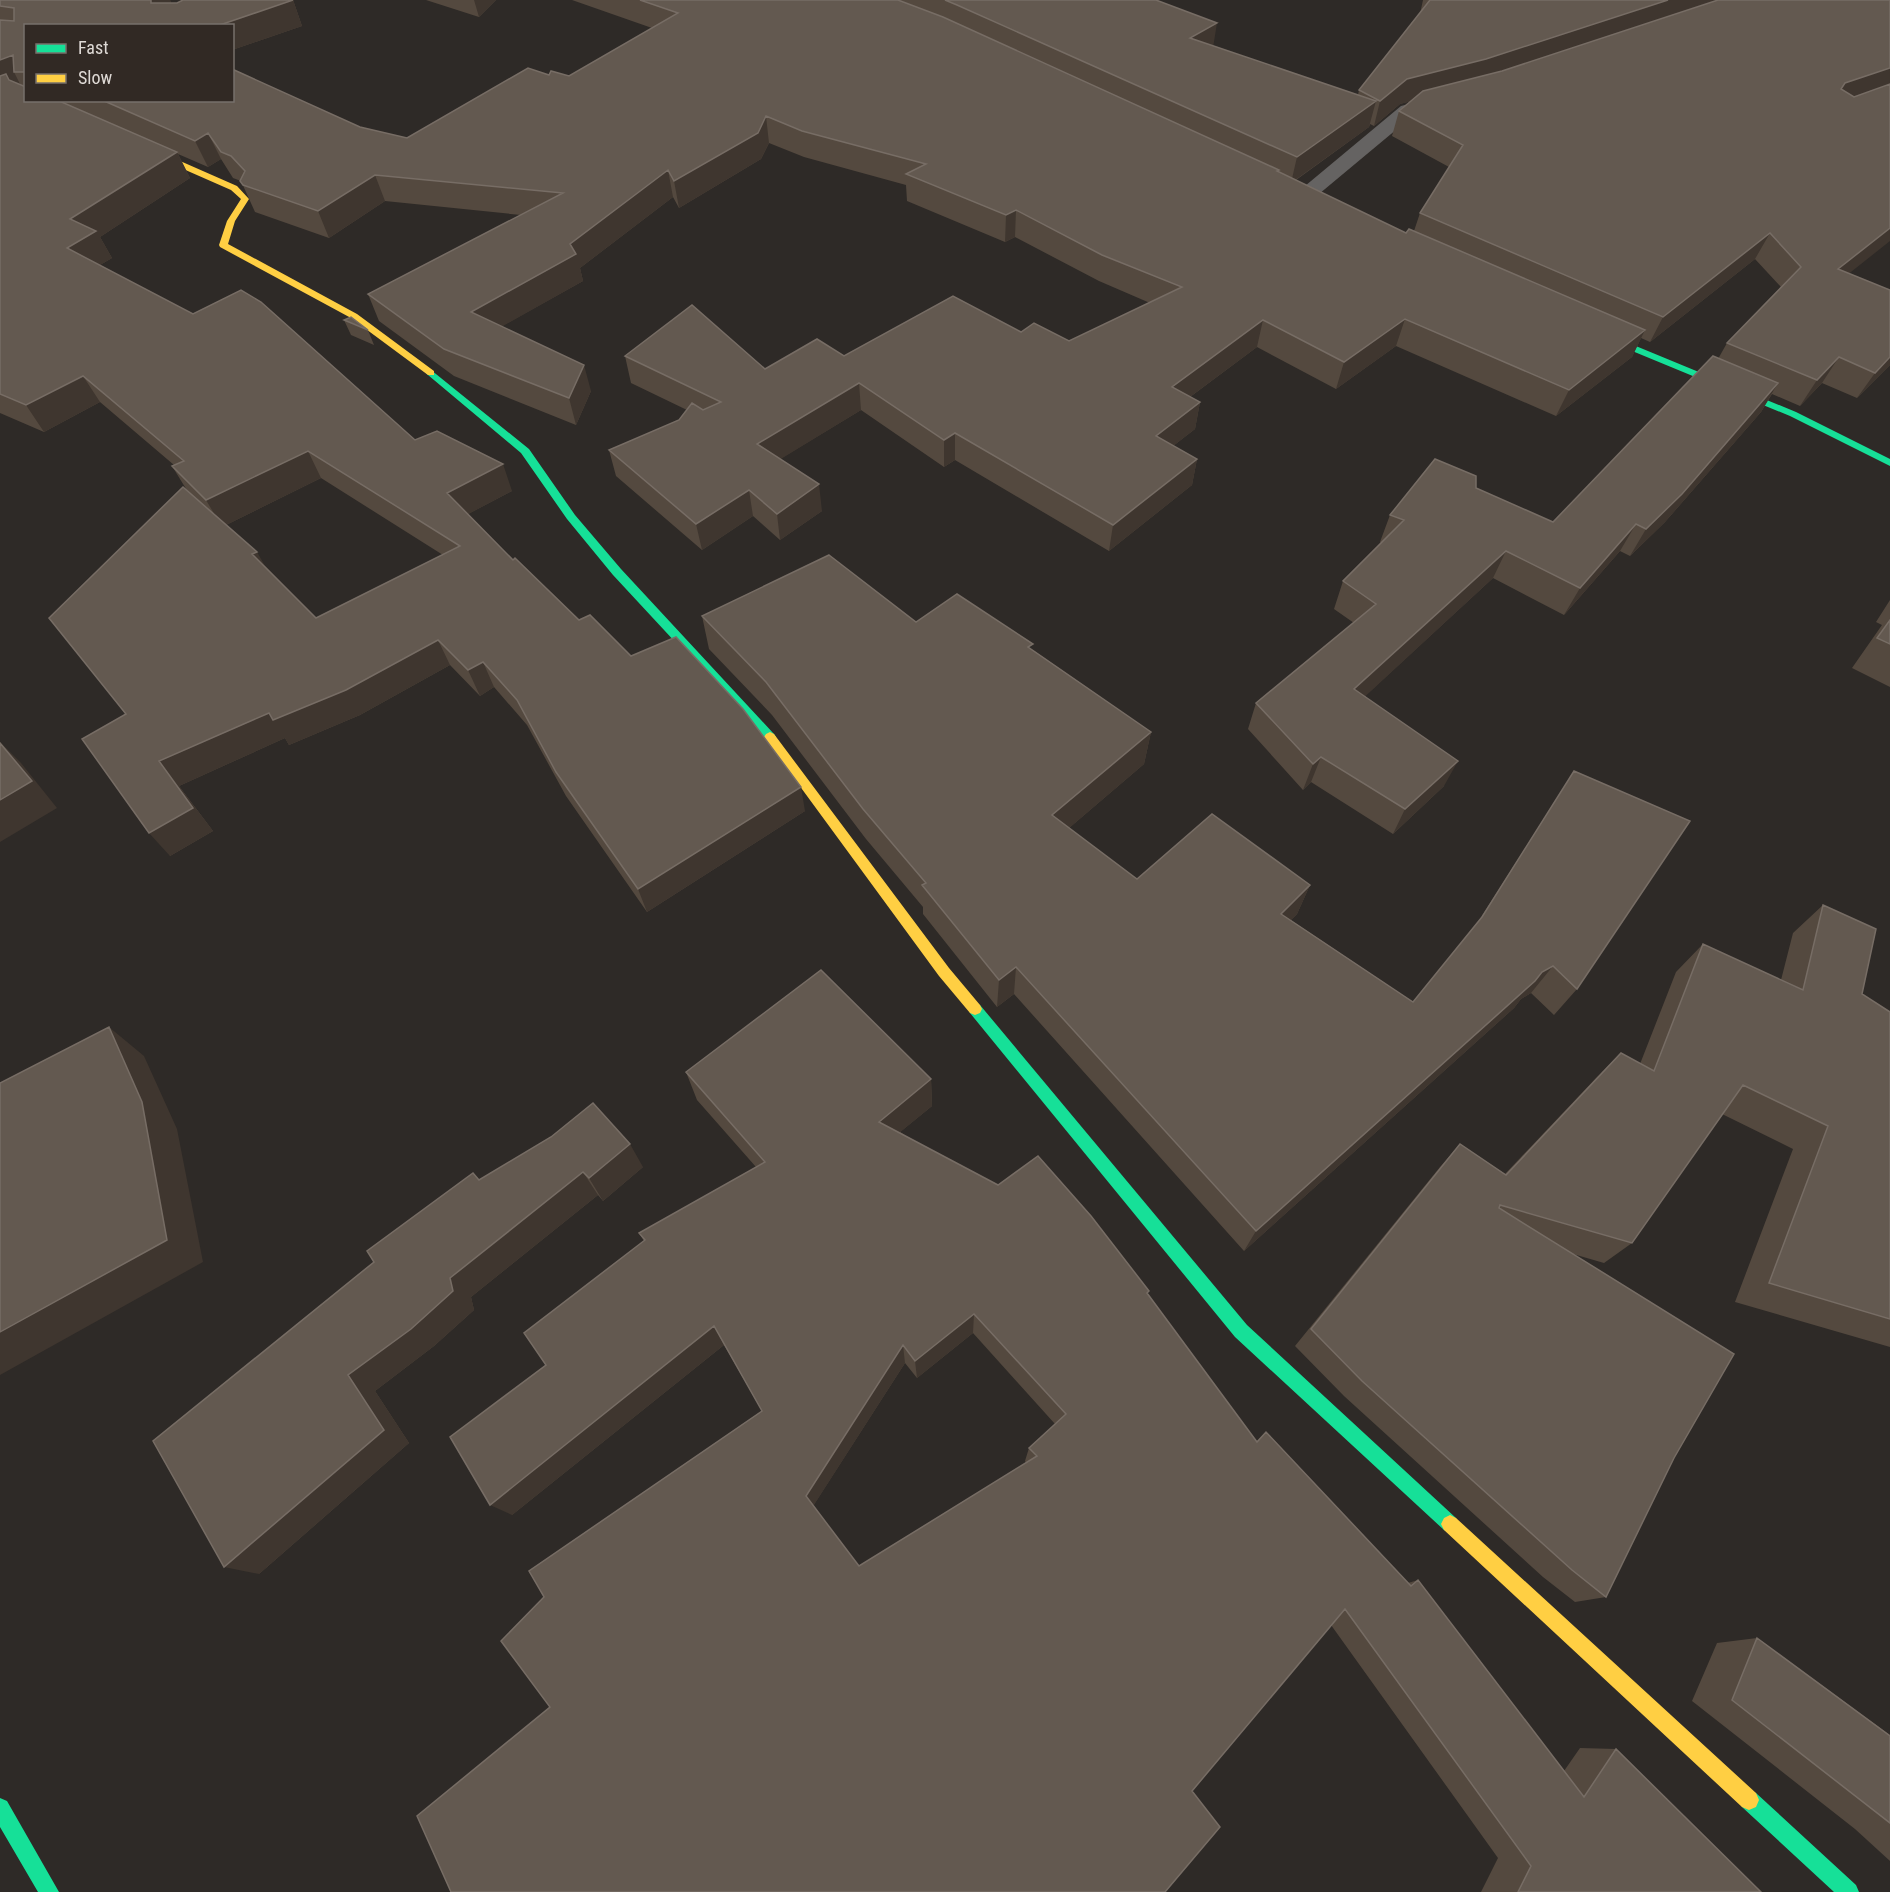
<svg xmlns="http://www.w3.org/2000/svg" width="1890" height="1892" viewBox="0 0 1890 1892" font-family="'Roboto Condensed',sans-serif">
	<style>
		.lines { fill: none; stroke-linecap: round; stroke-linejoin: round }
		.street { fill: #656362; fill-rule: evenodd }
		.fast { fill: #16e098; fill-rule: evenodd }
		.slow { fill: #ffcf43; fill-rule: evenodd }
		.wall { fill: #54493f; fill-rule: evenodd }
		.shaded-wall { fill: #3f362f }
		.building { fill: #635950; stroke: #776d65; stroke-width: 1.5; fill-rule: evenodd }
	</style>
	<rect width="100%" height="100%" fill="#2e2a27"/>
	<g class="lines">
		<path class="street" d="M1436 97 1446 103 1443 107 1415 114 1307 204H1293L1290 200 1293 196 1401 106Z"/>
		<path class="fast" d="M1591 330H1597L1796 412 1890 459V466L1790 416 1591 334Z
			M431 370 529 449 575 515 621 569 774 734 776 737 774 740H766L613 575 567 519 521 453 428 375 426 373Z
			M975 1003 980 1005 1247 1325 1456 1518 1459 1524 1456 1530 1450 1533 1444 1530 1235 1337 970 1013 968 1009 970 1005Z
			M1749 1790 1756 1793 1856 1885 1859 1892H1834L1742 1807 1739 1800 1742 1793Z
			M0 1798 7 1801 59 1892H38L0 1827Z"/>
		<path class="slow" d="M140 146H146L237 186 249 199 235 221 228 244 357 314 434 371V375H428L351 318 220 247 219 245 227 221 241 199 231 190 140 150Z
			M770 732 774 734 949 968 980 1005 982 1009 980 1013 975 1015 970 1013 939 976 766 740 764 737 766 734Z
			M1450 1515 1456 1518 1756 1793 1759 1800 1756 1807 1749 1810 1742 1807 1444 1530 1441 1524 1444 1518Z"/>
	</g>
	<path class="wall" d="M0 0H170L171 3 293 0 302 26 232 50V26H26V100H232L360 127 407 138 549 75 569 76 652 28 572 0H1156L1213 46 1358 95 1359 90 1420 14 1423 0H1890L1849 274 1890 290V365L1857 398 1822 383 1800 406 1772 394 1761 412 1665 522 1630 556 1620 551 1564 615 1493 578 1365 696 1444 786 1393 834 1311 782 1303 790 1248 729 1256 703 1354 623 1334 609 1343 581 1381 543 1380 542 1390 515 1476 488 1553 522 1718 359 1727 343 1781 287 1755 259 1650 342 1641 338 1632 357 1556 416 1396 346 1336 389 1257 347 1190 397 1200 402 1195 429 1173 446 1197 459 1192 485 1109 551 955 460 944 467 861 410 780 459 822 511 780 540 753 516 702 550 616 476 609 450 679 420 687 410 631 383 625 356 765 369 844 356 1021 332 1069 341 1150 303 1099 281 1015 237 1005 242 907 201 906 185 804 157 769 143 761 159 679 208 673 197 580 268 583 281 502 326 591 391 576 425 454 376 379 321 368 294 521 215 385 201 329 238 255 212 241 181 233 178 221 159 208 167 178 154 190 178 100 237 112 258 100 265 415 440 512 491 468 514 513 560 579 620 631 656 805 811 647 912 566 796 527 725 494 687 480 696 450 665 360 715 289 745 285 738 179 786 213 831 170 856 126 714 188 492 172 466 174 465 100 402 44 432 0 413ZM1411 101 1399 111 1392 136 1449 167 1420 213 1414 231 1406 233 1296 180 1369 127 1370 124 1374 126 1400 104ZM321 478 443 555 316 618 266 567 226 525Z
		M426 0H496L479 17Z
		M344 320 368 330 374 345 351 335Z
		M1890 600V687L1852 668 1882 625 1876 622Z
		M702 616 916 622 1033 650 1151 732 1144 764 1069 828 1137 879 1310 885 1297 914 1291 920 1413 1002 1478 922 1574 771 1577 989 1554 1015 1531 993 1521 999 1514 1008 1244 1251 1014 994 997 1007 923 914V907L866 839 772 715 709 649Z
		M1823 905 1862 994 1890 1012V1347L1735 1302 1793 1149 1722 1114 1632 1243 1604 1263 1573 1254 1674 1458 1606 1597 1575 1602 1543 1577 1344 1396 1295 1346 1440 1167 1460 1144 1505 1174 1596 1078 1621 1053 1640 1064 1676 972 1703 944 1781 980 1793 933Z
		M686 1072 931 1079 932 1106 900 1132 1148 1294 1256 1442 1266 1432 1408 1583 1418 1580 1564 1771 1580 1748 1616 1749 1761 1892H1481L1498 1858 1331 1625 550 1707 762 1411 724 1345 512 1515 546 1365 644 1241 639 1233 756 1167 697 1100ZM973 1333 1055 1424 1029 1448 1025 1461 1026 1463 859 1566 813 1506 905 1363 917 1378Z
		M643 1167 603 1201 598 1195 471 1297 474 1310 434 1346 375 1391 409 1443 259 1574 479 1180Z
		M1757 1638 1890 1735V1861L1855 1829 1692 1701 1717 1643Z"/>
	<path class="shaded-wall" d="M151 0H170L177 16 151 3Z
		M293 0 302 26 232 50V26H217Z
		M474 0H496L479 17Z
		M1668 0H1721L1478 84 1400 104 1374 126 1380 101 1407 79Z
		M1217 23 1213 48 1190 38Z
		M13 55 14 72 20 84 0 91V60Z
		M1890 68V89L1831 108 1841 89 1845 83Z
		M1376 101 1369 127 1291 183 1297 157Z
		M766 116 769 143 761 159 679 208 674 181Z
		M208 133 221 159 208 167 195 141Z
		M177 152 190 178 100 237 112 258 83 275 67 248 70 219Z
		M668 170 673 197 580 268 583 281 480 339 471 312 570 244Z
		M375 175 385 201 329 238 318 211Z
		M1016 210 1015 237 1005 242 1006 215Z
		M1890 228V241L1822 295 1838 269Z
		M1770 233 1755 259 1650 342 1663 317Z
		M1405 319 1396 346 1336 389 1344 362Z
		M1263 320 1257 347 1167 414 1172 387Z
		M1645 330 1632 357 1556 416 1569 390Z
		M1839 357 1822 383 1800 406 1817 380Z
		M1890 357V365L1857 398 1875 373Z
		M584 365 591 391 576 425 569 398Z
		M83 376 100 402 44 432 26 405Z
		M859 383 861 410 761 471 757 444Z
		M1778 383 1761 412 1665 522 1630 556 1646 529Z
		M1200 402 1195 429 1151 463 1156 436Z
		M955 433V460L944 467V440Z
		M308 451 321 478 222 527 206 500Z
		M1197 459 1192 485 1109 551 1113 525Z
		M503 464 512 491 457 520 447 493Z
		M819 484 822 511 780 540 777 514Z
		M749 490 753 516 702 550 696 524Z
		M1636 524 1620 551 1564 615 1580 588Z
		M1506 551 1493 578 1344 716 1354 689Z
		M257 552 272 578 252 554Z
		M438 640 450 665 360 715 289 745 285 738 179 786 213 831 170 856 149 833 159 761Z
		M483 662 494 687 480 696 468 670Z
		M1151 732 1144 764 1048 846 1052 815Z
		M0 742 21 763 57 808 0 842Z
		M1321 757 1311 782 1303 790 1313 764Z
		M1458 761 1444 786 1393 834 1405 809Z
		M801 787 805 811 647 912 638 889Z
		M1310 885 1297 914 1270 942 1281 914Z
		M1553 966 1531 993 1521 999 1514 1008 1244 1251 1256 1231 1542 972Z
		M1016 967 1014 994 997 1007 999 980Z
		M109 1027 144 1056 177 1129 203 1262 0 1375V1332Z
		M931 1079 932 1106 882 1147 879 1122Z
		M630 1144 643 1167 603 1201 589 1178Z
		M583 1172 598 1195 471 1297 474 1310 434 1346 375 1391 409 1443 259 1574 224 1567 348 1375 450 1278Z
		M974 1314 973 1333 917 1378 915 1361Z
		M714 1326 724 1345 512 1515 490 1505Z
		M903 1345 905 1363 812 1508 806 1496Z"/>
	<path class="building" d="M0 0H151V3H177L183 0H293L217 26H26V72H14L13 55 0 60V20L14 21V8L0 6Z
		M640 0H898L943 17 1279 170 1277 171 1406 233 1409 229 1645 330 1569 390 1405 319 1344 362 1263 320 1172 387 1200 402 1156 436 1197 459 1113 525 955 433 944 440 859 383 757 444 819 484 777 514 749 490 696 524 609 450 679 420 692 403 703 410 721 402 625 356 692 305 765 369 817 339 844 356 953 296 1021 332 1034 323 1069 341 1182 287 1102 255 1016 210 1006 215 906 174 926 164 802 131 766 116 758 133 674 181 668 170 570 244 576 254 471 312 584 365 569 398 444 349 368 294 563 193 375 175 318 211 243 185 240 181 245 171 231 156 221 152 208 133 195 141 102 100H232V69L360 127 407 138 528 68 549 75 551 71 569 76 678 13Z
		M945 0H1156L1217 23 1190 38 1376 101 1297 157 957 5Z
		M1430 0H1668L1486 59 1407 79 1380 101 1359 90Z
		M1718 0H1890V68L1845 83 1841 89 1854 97 1890 84V228L1838 269 1890 290V357L1875 373 1839 357 1817 380 1727 343 1801 267 1770 233 1663 317 1420 213 1463 145 1399 111 1423 91 1502 71Z
		M6 74 9 80 26 87V100H57L177 152 70 219 96 231 67 248 193 314 241 290 261 302 415 440 437 431 503 464 447 493 513 560 515 558 579 620 590 615 631 656 676 637 743 709 801 787 638 889 556 772 517 700 483 662 468 670 438 640 346 690 273 720 269 713 159 761 193 808 149 833 82 739 126 714 49 618 183 487 257 552 252 554 316 618 460 546 308 451 206 500 172 466 184 461 83 376 26 405 0 394V76Z
		M351 317 368 330 344 320Z
		M1713 356 1778 383 1682 494 1646 529 1636 524 1580 588 1506 551 1354 689 1458 761 1405 809 1321 757 1313 764 1256 703 1376 604 1343 581 1404 520 1390 515 1435 459 1476 476V488L1553 522Z
		M829 555 916 622 957 594 1033 644 1028 647 1151 732 1052 815 1137 879 1212 814 1310 885 1281 914 1413 1002 1482 917 1574 771 1690 821 1577 989 1553 966 1542 972 1535 981 1256 1231 1016 967 999 980 922 885 926 883 863 809 766 682 702 616Z
		M1890 620V644L1877 638Z
		M0 743 32 781 0 800Z
		M1823 905 1876 929 1862 994 1890 1012V1319L1769 1283 1828 1126 1743 1085 1632 1243 1500 1205 1499 1208 1734 1354 1674 1458 1606 1597 1572 1570 1362 1381 1311 1329 1460 1144 1506 1175 1621 1053 1654 1071 1703 944 1803 990Z
		M821 970 931 1079 879 1122 998 1185 1038 1156 1091 1216 1149 1291 1147 1293 1257 1442 1266 1432 1411 1586 1418 1580 1584 1797 1616 1749 1761 1892H1518L1531 1866 1345 1609 1192 1791 1220 1827 1165 1892H451L417 1816 550 1707 501 1641 544 1597 529 1571 762 1411 714 1326 490 1505 450 1437 546 1365 524 1333 645 1240 639 1233 765 1162 686 1072ZM974 1314 1066 1414 1029 1448 1037 1456 859 1566 806 1496 903 1345 915 1361Z
		M109 1027 142 1102 167 1240 0 1332V1083Z
		M593 1103 630 1144 589 1178 583 1172 450 1278 453 1291 411 1329 348 1375 384 1430 224 1567 153 1441 374 1262 367 1251 473 1173 479 1180 551 1137Z
		M1757 1638 1890 1736V1823L1732 1700Z"/>
	<rect x="24" y="24" width="210" height="78" fill="#312924" stroke="#77706b" stroke-width="1.5"/>
	<rect x="36" y="44" width="30" height="9" fill="#16e098" stroke="#77706b" stroke-width="1.5"/>
	<text x="78" y="54" font-size="18" fill="#dfdad6">Fast</text>
	<rect x="36" y="74" width="30" height="9" fill="#ffcf43" stroke="#77706b" stroke-width="1.5"/>
	<text x="78" y="84" font-size="18" fill="#dfdad6">Slow</text>
</svg>
